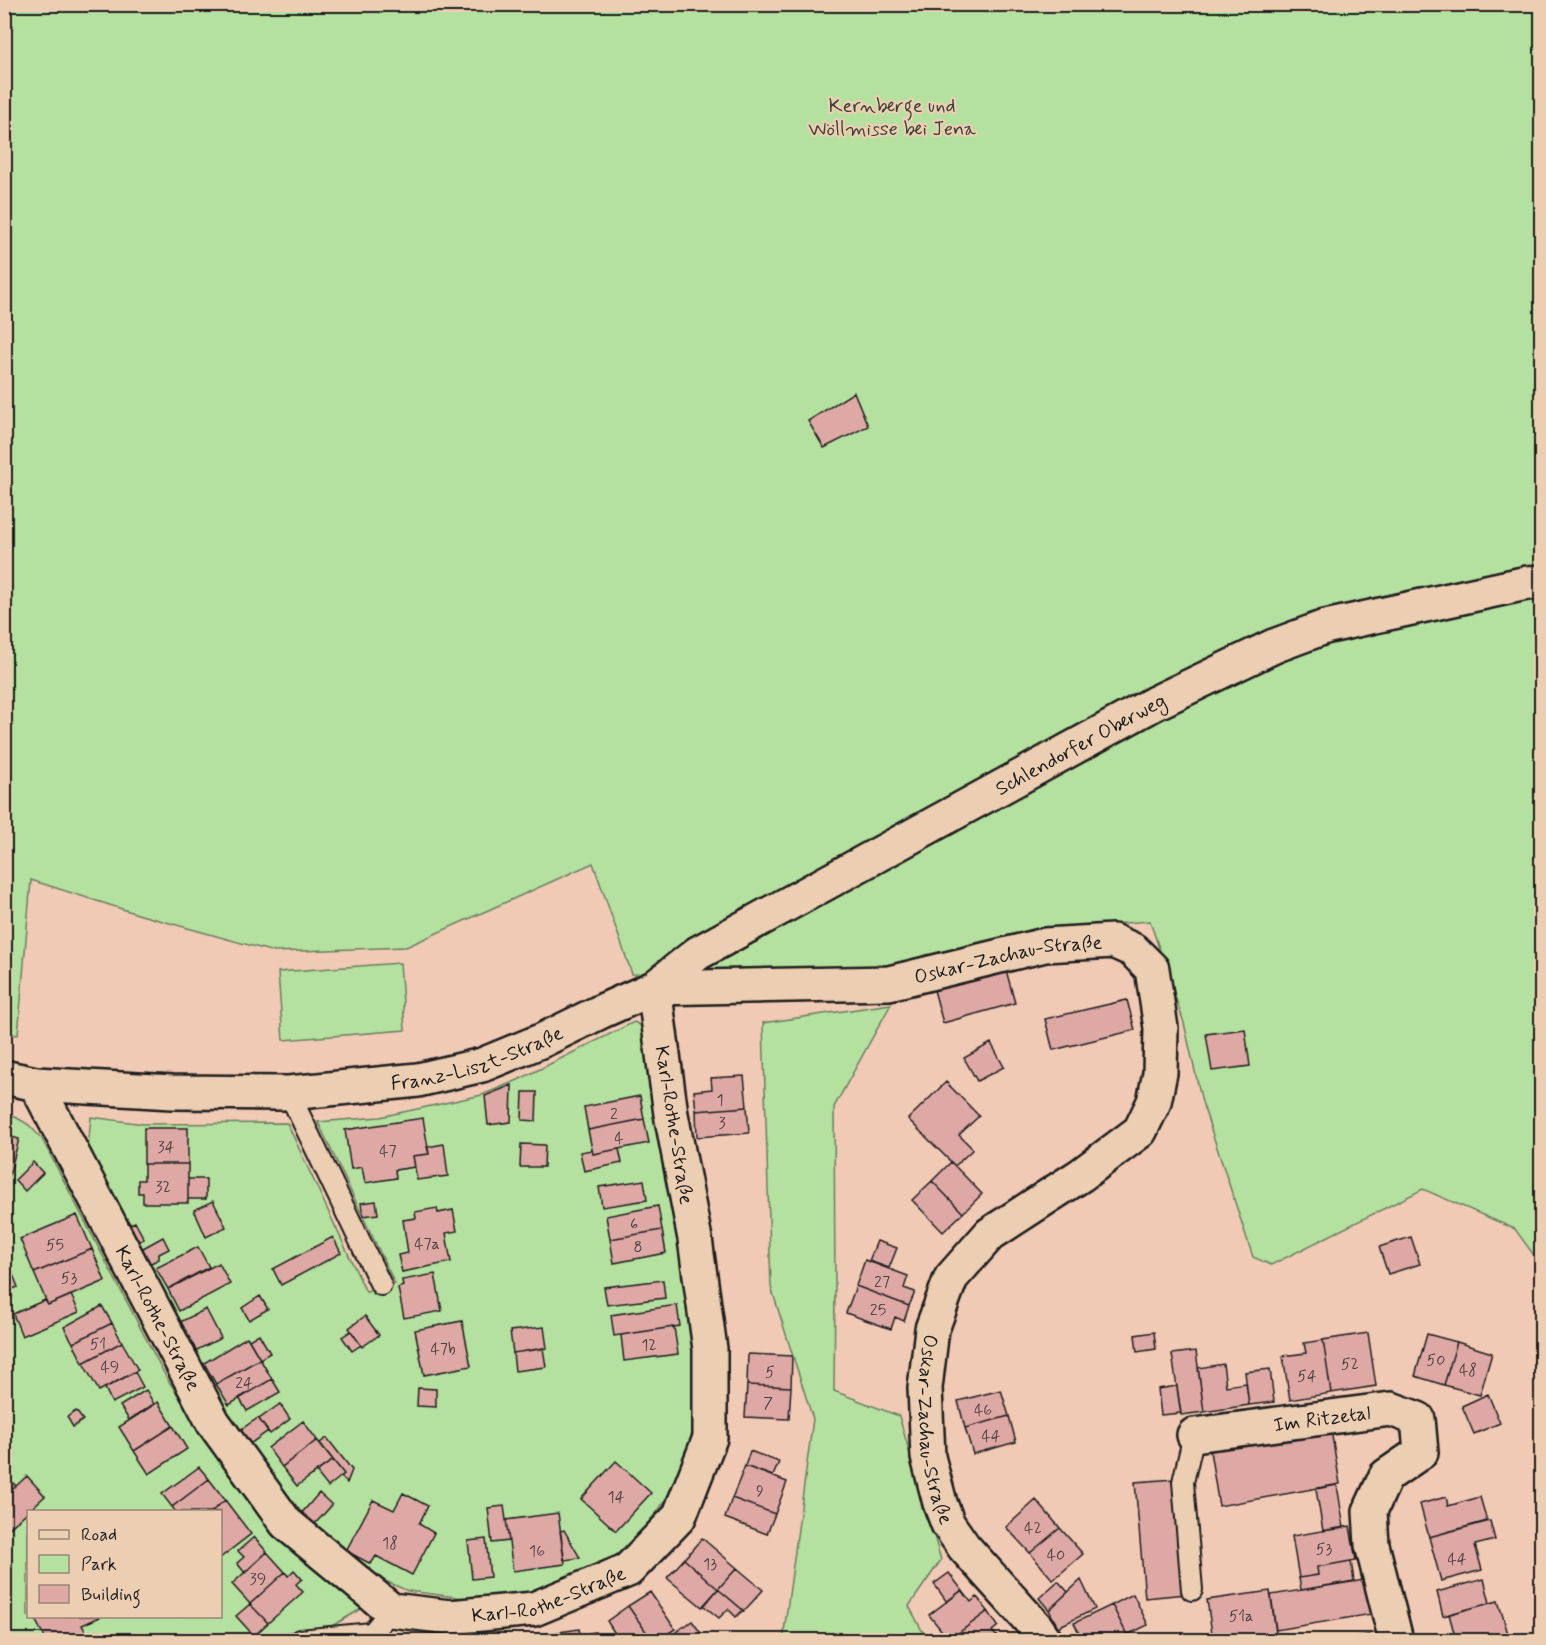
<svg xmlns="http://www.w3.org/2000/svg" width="1546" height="1645" viewBox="0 0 1546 1645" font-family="Mynerve,sans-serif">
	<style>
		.green { fill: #b4e19f; stroke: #687e5e; stroke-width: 1.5; fill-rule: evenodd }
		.building { fill: #dea9a5; stroke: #1c1c1c; stroke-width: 1.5 }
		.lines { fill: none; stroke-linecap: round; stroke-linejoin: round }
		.service-casing { stroke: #1c1c1c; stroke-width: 24 }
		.minor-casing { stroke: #1c1c1c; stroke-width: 38 }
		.service { stroke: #ecceb2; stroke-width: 20 }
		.minor { stroke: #ecceb2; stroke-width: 33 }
		.labels { text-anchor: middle; stroke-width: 4.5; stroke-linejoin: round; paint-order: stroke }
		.number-label { font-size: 16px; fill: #4c3f3e }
		.park-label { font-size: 20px; fill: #3a4336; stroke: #ecceb2 }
		.street-label { font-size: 20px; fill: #1c1c1c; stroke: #ecceb2 }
	</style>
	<rect width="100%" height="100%" fill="#f1cab5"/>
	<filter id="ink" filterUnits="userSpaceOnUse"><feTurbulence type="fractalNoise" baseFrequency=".0167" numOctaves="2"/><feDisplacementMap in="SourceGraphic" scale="12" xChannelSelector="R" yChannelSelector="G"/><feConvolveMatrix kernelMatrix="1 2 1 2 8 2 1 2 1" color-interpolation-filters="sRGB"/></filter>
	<g filter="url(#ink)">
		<path class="green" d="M5 5H1541V1265L1515 1229 1423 1189 1271 1265 1253 1257 1202 1102 1184 1023 1150 921 1060 928 884 975 632 974 593 863 406 947 274 952 141 915 31 880 18 1035 5 1033Z
			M400 963 405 1030 283 1040 278 972Z
			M891 1004 834 1107 835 1288 834 1391 899 1416 941 1560 909 1606 927 1640H781L783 1639 813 1419 771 1287 763 1023Z
			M634 1022 651 1031 689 1275 701 1411 684 1469 660 1508 633 1542 606 1563 563 1585 513 1595 472 1599 408 1591 365 1572 332 1546 300 1513 260 1463 211 1391 88 1149 91 1117 144 1124 287 1123 366 1292 395 1284 318 1122 380 1117 482 1095 518 1080Z
			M4 1110 29 1125 42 1139 166 1377 215 1452 270 1526 361 1609 332 1626 232 1640H5ZM28 1512H220V1616H28Z"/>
		<path class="building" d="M854 392 868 426 824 448 808 421Z
			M1006 970 1015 1003 943 1023 934 990Z
			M1127 1000 1135 1030 1053 1050 1045 1019Z
			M1245 1029 1250 1066 1212 1071 1206 1034Z
			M991 1043 1004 1067 977 1081 964 1058Z
			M744 1076 747 1107 696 1111 694 1091 712 1089 711 1078Z
			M946 1082 979 1116 959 1135 973 1149 955 1166 908 1119Z
			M512 1085 511 1122 488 1125 485 1096Z
			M523 1092H537L536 1121 522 1120Z
			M640 1096 644 1119 588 1130 584 1107Z
			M747 1107 749 1133 697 1137 696 1111Z
			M423 1118 429 1154 413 1156 415 1167 395 1170 396 1178 365 1183 362 1167 351 1169 345 1130Z
			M644 1119 649 1143 593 1154 588 1130Z
			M144 1128H188V1164H144Z
			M4 1135 19 1139 8 1180 4 1179Z
			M444 1144 448 1176 417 1180 413 1156 429 1154 427 1147Z
			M521 1144 545 1145 544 1167H520Z
			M619 1149 622 1163 584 1171 580 1152 592 1150 593 1154Z
			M33 1162 43 1173 25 1191 15 1180Z
			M951 1162 982 1194 963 1213 932 1181Z
			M144 1164H188V1203H143V1193H138V1180H144Z
			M188 1179H206V1199H188Z
			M644 1180 647 1200 602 1207 599 1187Z
			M932 1181 963 1213 943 1232 912 1200Z
			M213 1201 226 1227 206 1237 194 1210Z
			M376 1201 378 1214 363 1216 361 1203Z
			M658 1206 662 1230 610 1239 606 1216Z
			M437 1208 438 1213 453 1210 457 1231 446 1233 451 1262 402 1272 398 1255 408 1253 403 1220 416 1218 415 1212Z
			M77 1215 92 1249 34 1273 20 1239Z
			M135 1222 144 1239 131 1245 124 1227Z
			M662 1230 666 1253 614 1263 610 1239Z
			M163 1237 169 1249 159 1254V1259L141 1268 144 1255 143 1248Z
			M333 1237 341 1253 281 1285 273 1269Z
			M1411 1237 1420 1264 1388 1274 1379 1247Z
			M877 1241 897 1248 889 1268 869 1261Z
			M198 1247 209 1267 168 1289 156 1268Z
			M92 1249 105 1281 48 1305 34 1273Z
			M865 1260 908 1276 904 1288 915 1292 909 1306 856 1286Z
			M219 1263 230 1284 179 1311 168 1289Z
			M9 1265 18 1287 4 1292V1267Z
			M435 1274 442 1311 404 1318 398 1288 403 1286 402 1280Z
			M663 1280 665 1298 607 1305 604 1287Z
			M856 1286 909 1306 904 1321 895 1317 891 1329 846 1313Z
			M71 1295 79 1312 22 1336 13 1314 45 1300 48 1305Z
			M260 1296 268 1309 249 1320 242 1308Z
			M677 1305 680 1326 614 1336 611 1315Z
			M102 1306 112 1323 73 1343 64 1327Z
			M206 1309 221 1338 195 1351 180 1322Z
			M365 1316 379 1335 362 1347 349 1328Z
			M462 1321 471 1366 424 1375 415 1330Z
			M112 1323 122 1342 83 1363 73 1343Z
			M544 1327 547 1348 513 1353 510 1331Z
			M674 1327 678 1354 624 1361 621 1335Z
			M351 1331 361 1345 352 1351 342 1337Z
			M1154 1332 1156 1349 1137 1352 1135 1335Z
			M1368 1333 1376 1386 1331 1393 1323 1340Z
			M259 1334 270 1353 260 1359 249 1340Z
			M1427 1334 1457 1342 1444 1385 1415 1376Z
			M247 1337 260 1359 216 1384 204 1363Z
			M1323 1340 1331 1393 1290 1400 1283 1356 1306 1353 1304 1343Z
			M122 1342 138 1370 99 1391 83 1363Z
			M1457 1342 1492 1353 1480 1395 1444 1385Z
			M543 1348 546 1367 515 1371 513 1353Z
			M1196 1351 1204 1412 1181 1415 1172 1354Z
			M748 1354 792 1356 791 1387 747 1385Z
			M260 1359 272 1379 229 1405 216 1384Z
			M1223 1364 1226 1386 1246 1383 1249 1405 1204 1412 1198 1368Z
			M1270 1369 1274 1402 1249 1405 1245 1372Z
			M135 1372 143 1387 112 1403 105 1388Z
			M272 1379 280 1392 247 1411 239 1398Z
			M747 1385 791 1387 789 1419 745 1417Z
			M1177 1386 1181 1413 1161 1415 1158 1389Z
			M418 1388 436 1389V1407L417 1406Z
			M146 1390 154 1404 129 1420 120 1406Z
			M1001 1390 1009 1416 965 1428 958 1401Z
			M1488 1394 1500 1423 1474 1434 1462 1406Z
			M158 1402 173 1426 134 1451 119 1427Z
			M280 1404 290 1419 270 1434 259 1419Z
			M76 1411 83 1420 73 1427 67 1417Z
			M1009 1416 1016 1442 973 1454 965 1428Z
			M258 1418 268 1431 247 1446 237 1432Z
			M303 1421 317 1440 282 1467 268 1448Z
			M173 1426 187 1449 149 1474 134 1451Z
			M1331 1430 1340 1484 1219 1506 1210 1451Z
			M327 1438 352 1470 347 1483 341 1477 344 1474 320 1443Z
			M317 1440 333 1460 297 1486 282 1467Z
			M750 1451 779 1462 773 1476 745 1466Z
			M333 1460 344 1474 328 1487 316 1472Z
			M616 1461 651 1493 616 1531 581 1499Z
			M745 1466 787 1482 775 1514 732 1498Z
			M199 1467 209 1479 172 1507 162 1494Z
			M4 1474 16 1486 4 1497Z
			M27 1476 45 1496 4 1533V1497Z
			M209 1479 225 1500 211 1512H176L172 1507Z
			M1175 1479 1186 1594 1145 1598 1135 1482Z
			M1337 1485 1344 1528 1323 1531 1316 1489Z
			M319 1493 332 1505 313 1526 300 1515Z
			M403 1493 428 1506 419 1524 434 1533 412 1575 376 1556 371 1564 346 1551 373 1500 394 1510Z
			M1446 1497 1448 1506 1480 1497 1487 1521 1429 1537 1420 1504Z
			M732 1498 775 1514 767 1534 725 1518Z
			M225 1500 251 1534 220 1558V1512H211Z
			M1036 1500 1060 1528 1030 1553 1006 1527Z
			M504 1506 509 1541 492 1543 488 1508Z
			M558 1513 565 1564 513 1571 506 1520Z
			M1490 1521 1495 1540 1475 1545 1482 1570 1441 1581 1429 1537Z
			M1350 1526 1356 1560 1317 1567 1318 1575 1299 1578 1292 1536Z
			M1060 1528 1083 1554 1053 1580 1030 1553Z
			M564 1530 580 1558 564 1560 560 1531Z
			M254 1537 267 1552 245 1573 237 1563 244 1557 238 1551Z
			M702 1538 737 1568 718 1589 684 1559Z
			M486 1539 490 1577 472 1579 468 1541Z
			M267 1552 285 1572 250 1604 232 1584Z
			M684 1559 718 1589 702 1607 667 1578Z
			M1351 1561 1354 1581 1301 1590 1299 1578 1318 1575 1317 1567Z
			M737 1568 763 1590 744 1611 718 1589Z
			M294 1570 302 1579 296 1584 303 1592 268 1623 250 1604 285 1572 288 1576Z
			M949 1573 962 1590 947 1602 934 1584Z
			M1484 1579 1490 1603 1443 1616 1437 1592Z
			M1081 1580 1095 1609 1058 1627 1049 1610Z
			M1364 1580 1372 1614 1276 1630 1271 1595Z
			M1058 1581 1068 1592 1049 1610 1039 1598Z
			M718 1589 743 1610 736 1617 728 1609 719 1618 704 1606Z
			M962 1590 971 1602 977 1597 988 1611 949 1640 929 1615Z
			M1270 1591 1277 1640H1213L1207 1600Z
			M650 1592 675 1629 658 1640H652L628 1606Z
			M1133 1594 1148 1625 1127 1635 1112 1605Z
			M1498 1601 1510 1640H1456L1449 1614Z
			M250 1604 268 1623 254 1636 236 1616Z
			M1112 1605 1127 1635 1116 1640H1083L1074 1623Z
			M628 1606 652 1640H619L607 1621Z
			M988 1611 998 1626 992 1631 1000 1640H949Z
			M46 1616H100V1617L82 1625 90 1640H55L54 1639 46 1640 36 1621Z
			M692 1621 706 1640H682L676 1632Z
			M579 1629 581 1640H554L553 1633Z
			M595 1632 596 1640H581L580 1635Z
			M553 1633 554 1640H525V1638Z
			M1369 1635V1640H1330Z"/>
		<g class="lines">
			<g class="service-casing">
				<path id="service" d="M289 1093 381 1285
					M1192 1590 1183 1482 1194 1435
					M300 1640 372 1633 391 1610"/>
			</g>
			<g class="minor-casing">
				<g id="minor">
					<path id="s1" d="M654 988 889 983 1045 945 1113 941 1133 950 1152 969 1161 1028 1160 1073 1154 1102 1140 1131 1081 1175 990 1234 951 1278 932 1329 925 1388 928 1457 940 1503 948 1524 964 1547 1036 1627 1045 1640"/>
					<path id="s2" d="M4 1077 36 1084 172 1092 289 1093 418 1080 482 1065 543 1040 602 1011 654 988 698 953 1155 703 1274 646 1325 627 1527 583 1542 582"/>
					<path id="s3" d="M36 1084 213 1422 286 1523 391 1610 450 1617 534 1609 628 1570 679 1517 710 1438V1349L695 1239 671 1114 654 988"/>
					<path id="s4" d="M1194 1435 1391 1409 1418 1419 1421 1452 1386 1476 1370 1511 1372 1545 1396 1640"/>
				</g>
			</g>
			<use href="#service" class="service"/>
			<use href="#minor" class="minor"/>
		</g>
	</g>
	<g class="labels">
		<g class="number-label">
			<text x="720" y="1105">1</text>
			<text x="614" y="1119">2</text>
			<text x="722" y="1128">3</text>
			<text x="619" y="1143">4</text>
			<text x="166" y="1152">34</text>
			<text x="388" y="1156">47</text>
			<text x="163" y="1192">32</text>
			<text x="634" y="1229">6</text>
			<text x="427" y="1249">47a</text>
			<text x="55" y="1250">55</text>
			<text x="638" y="1252">8</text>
			<text x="69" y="1283">53</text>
			<text x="882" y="1287">27</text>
			<text x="878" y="1315">25</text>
			<text x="98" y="1349">51</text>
			<text x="649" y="1350">12</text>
			<text x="443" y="1354">47b</text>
			<text x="1436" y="1365">50</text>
			<text x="1350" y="1369">52</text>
			<text x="110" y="1372">49</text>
			<text x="1468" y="1375">48</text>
			<text x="770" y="1377">5</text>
			<text x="1307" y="1381">54</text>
			<text x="244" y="1388">24</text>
			<text x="768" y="1408">7</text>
			<text x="983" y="1415">46</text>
			<text x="991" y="1441">44</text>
			<text x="760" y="1496">9</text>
			<text x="616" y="1502">14</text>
			<text x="1033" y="1533">42</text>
			<text x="390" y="1548">18</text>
			<text x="1324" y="1554">53</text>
			<text x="537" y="1556">16</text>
			<text x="1056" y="1560">40</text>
			<text x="1457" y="1564">44</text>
			<text x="710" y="1569">13</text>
			<text x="258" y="1584">39</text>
			<text x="1241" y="1621">51a</text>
		</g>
		<g class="park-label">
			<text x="892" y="112">Kernberge und<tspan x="892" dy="23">Wöllmisse bei Jena</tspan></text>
		</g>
		<g class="street-label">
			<text dy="7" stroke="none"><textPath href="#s2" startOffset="1162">Schlendorfer Oberweg</textPath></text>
			<text dy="7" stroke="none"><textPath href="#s1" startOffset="357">Oskar-Zachau-Straße</textPath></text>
			<text dy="7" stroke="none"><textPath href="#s2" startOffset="478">Franz-Liszt-Straße</textPath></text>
			<text transform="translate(675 1125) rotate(81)" y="7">Karl-Rothe-Straße</text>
			<text dy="7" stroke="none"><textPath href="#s3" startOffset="264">Karl-Rothe-Straße</textPath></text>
			<text dy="7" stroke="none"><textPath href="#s4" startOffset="129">Im Ritzetal</textPath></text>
			<text dy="7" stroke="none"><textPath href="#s1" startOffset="1076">Oskar-Zachau-Straße</textPath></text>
			<text dy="7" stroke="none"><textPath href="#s3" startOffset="804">Karl-Rothe-Straße</textPath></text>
		</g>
	</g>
	<rect width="1546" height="1645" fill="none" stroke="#ecceb2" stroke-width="24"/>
	<rect x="12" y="12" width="1522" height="1621" fill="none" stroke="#1c1c1c" stroke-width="2" filter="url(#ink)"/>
	<rect x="27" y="1510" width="195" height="108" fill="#ecceb2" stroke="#998776" stroke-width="1.5"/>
	<rect x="39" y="1530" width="30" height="9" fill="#ecceb2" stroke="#998776" stroke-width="1.5"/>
	<text x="81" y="1540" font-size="18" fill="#1c1c1c">Road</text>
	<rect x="39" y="1555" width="30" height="18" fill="#b4e19f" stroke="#998776" stroke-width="1.5"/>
	<text x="81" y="1570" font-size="18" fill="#1c1c1c">Park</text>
	<rect x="39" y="1585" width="30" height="18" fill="#dea9a5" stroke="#998776" stroke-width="1.5"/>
	<text x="81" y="1600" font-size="18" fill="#1c1c1c">Building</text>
</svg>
